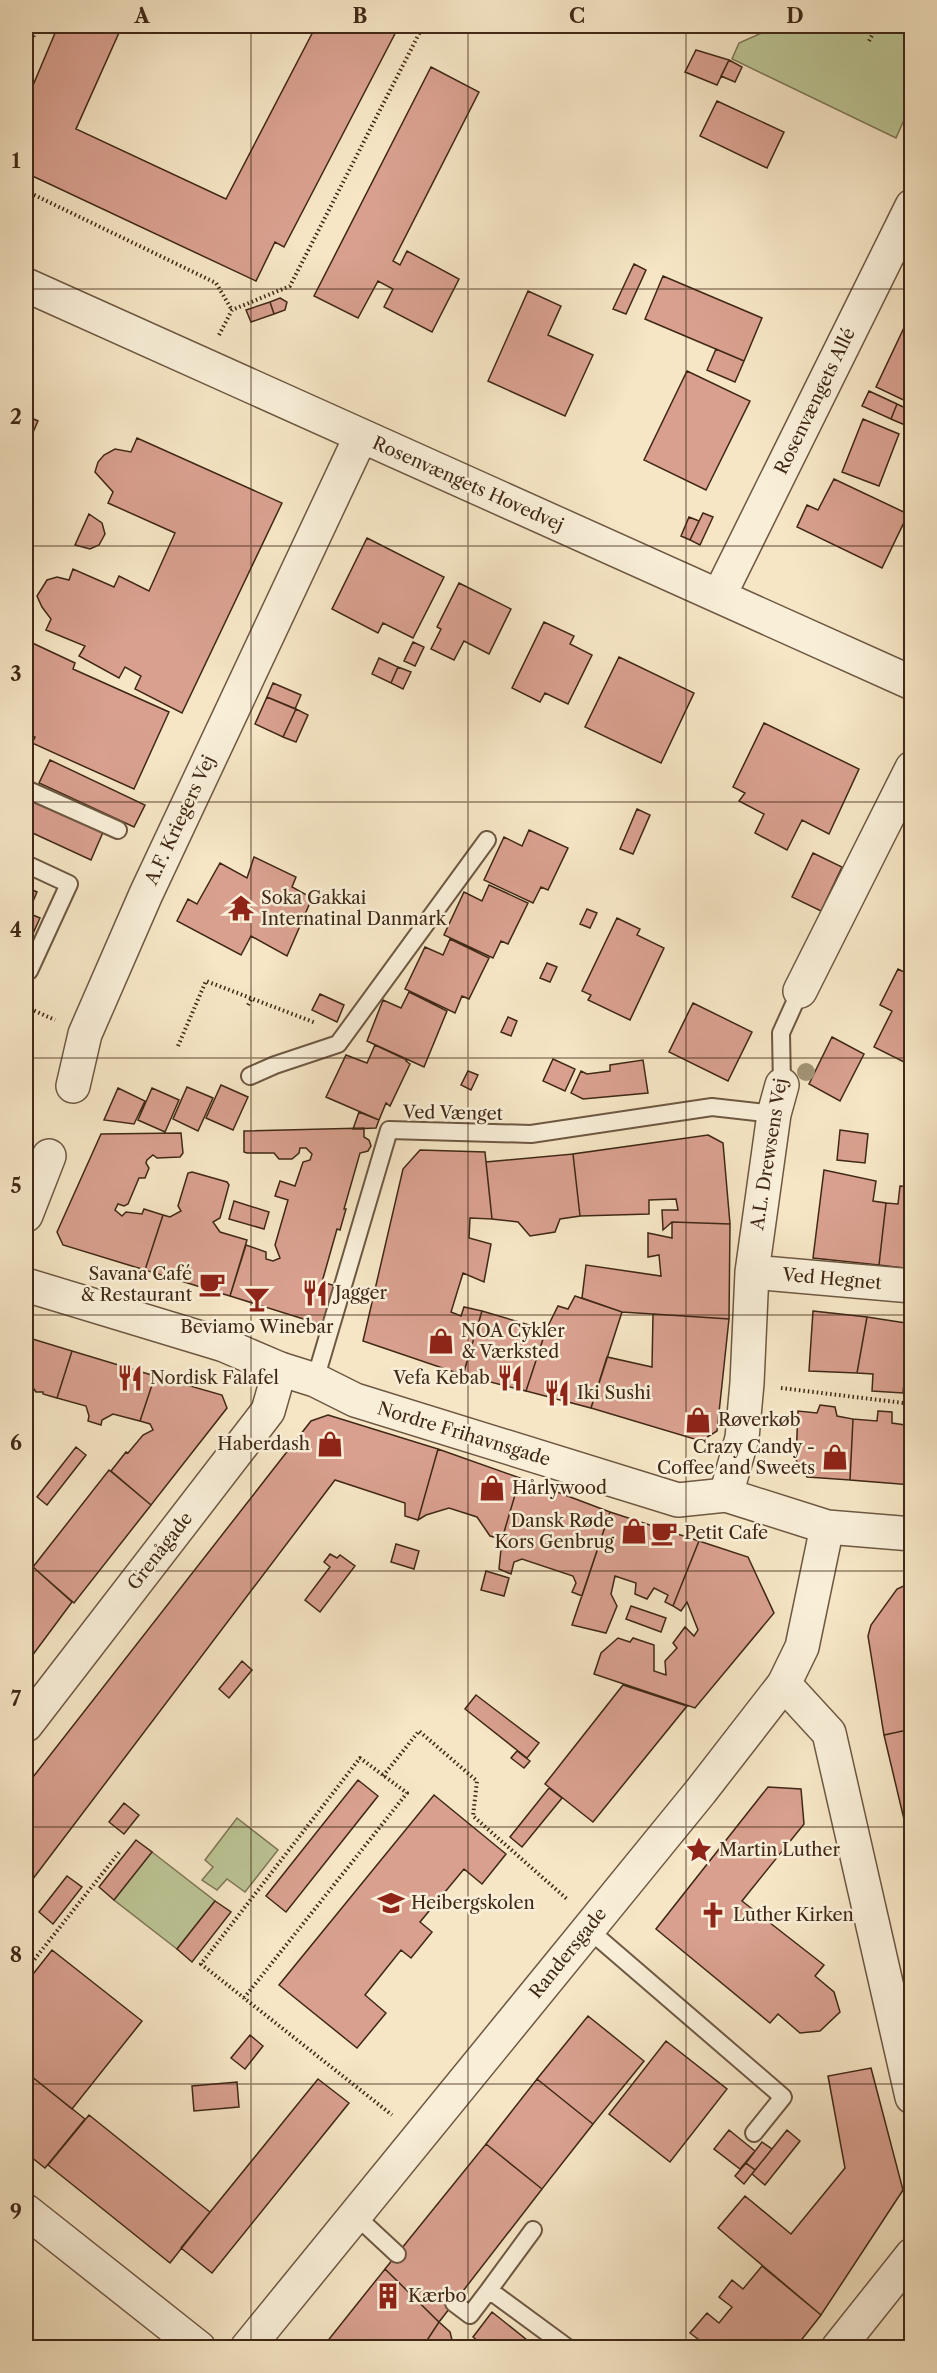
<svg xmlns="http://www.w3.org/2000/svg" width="937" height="2373" viewBox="0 0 937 2373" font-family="'Libre Caslon Text',serif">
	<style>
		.green { fill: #bcc595; stroke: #7e7656; stroke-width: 1.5 }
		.building { fill: #d9a08f; stroke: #402816; stroke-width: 1.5 }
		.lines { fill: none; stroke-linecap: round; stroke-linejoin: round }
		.service-casing { stroke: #6e5842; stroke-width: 20 }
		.minor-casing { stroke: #6e5842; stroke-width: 36 }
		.tertiary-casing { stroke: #6e5842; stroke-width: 36 }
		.path { stroke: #402816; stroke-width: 4; stroke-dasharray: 1.5 3; stroke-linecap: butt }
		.service { stroke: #f9efd9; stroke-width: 16 }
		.minor { stroke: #f9efd9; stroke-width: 33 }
		.tertiary { stroke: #f9efd9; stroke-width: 33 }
		.tree { fill: #a39376 }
		.grid { fill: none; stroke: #402816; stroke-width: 1.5; stroke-opacity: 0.55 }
		.labels { text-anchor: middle; stroke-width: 5; stroke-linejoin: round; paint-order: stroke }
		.street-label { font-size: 18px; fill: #402816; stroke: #f9efd9 }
		.poi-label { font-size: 18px; fill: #402816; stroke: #f9efd9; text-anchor: start }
		.neatline { fill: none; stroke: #402816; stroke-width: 2 }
		.grid-label { font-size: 20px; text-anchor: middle; font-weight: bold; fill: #402816 }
	</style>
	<rect width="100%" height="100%" fill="#f6e6c5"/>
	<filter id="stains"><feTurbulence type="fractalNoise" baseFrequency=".00333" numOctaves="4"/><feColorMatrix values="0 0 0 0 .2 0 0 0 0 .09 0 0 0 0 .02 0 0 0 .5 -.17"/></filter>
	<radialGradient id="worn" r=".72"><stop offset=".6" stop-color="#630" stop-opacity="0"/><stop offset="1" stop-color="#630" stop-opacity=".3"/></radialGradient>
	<path class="green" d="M777 26H911V104L896 138 732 59 739 43Z
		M237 1818 278 1850 245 1892 227 1879 217 1890 202 1880 213 1867 205 1860Z
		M152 1852 215 1901 177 1949 114 1900Z"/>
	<path class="building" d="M58 26H122L76 129 226 199 316 26H399L284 247 275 242 256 281 26 173V102Z
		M696 50 729 60 717 85 685 72Z
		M729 60 742 67 735 82 721 76Z
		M431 67 479 92 393 261 400 265 407 251 459 279 432 332 384 307 393 289 378 281 358 318 314 296Z
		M717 101 784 132 767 168 700 136Z
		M634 264 646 270 626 314 613 309Z
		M663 276 762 318 744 361 645 319Z
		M528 291 561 306 548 335 593 355 565 416 488 381Z
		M280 298 287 302 285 310 274 314 270 302Z
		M270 302 274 314 251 322 246 310Z
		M910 315 912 316V404L876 387Z
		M716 349 744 361 735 382 707 370Z
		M687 371 750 401 706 490 644 460Z
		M869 391 897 404 891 419 862 406Z
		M26 398 33 402 27 416 38 421 26 448Z
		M897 404 912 411 905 425 891 419Z
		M863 419 899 434 879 486 842 472Z
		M137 438 282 503 182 713 135 689 141 676 125 667 119 678 79 656 85 646 46 630 51 619 42 607 37 596 47 580 57 577 69 580 73 569 114 587 119 576 149 591 175 533 108 503 113 492 95 472 98 462 104 455 115 449 131 452Z
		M834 479 908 514 882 568 797 527 807 505 818 510Z
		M703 513 713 517 700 545 690 540Z
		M89 514 102 523 105 534 99 545 90 549 75 545Z
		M689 517 699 521 690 540 681 536Z
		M367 538 444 577 413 638 383 623 378 633 332 609Z
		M459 583 511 609 489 654 464 641 454 660 431 649 441 629 437 627Z
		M544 622 574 636 570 644 592 655 568 704 545 693 540 702 512 688Z
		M26 640 75 663 73 669 169 712 134 789 32 743 35 737 26 733Z
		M413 642 424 647 415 666 404 661Z
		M619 657 694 693 661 763 585 727Z
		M379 658 398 667 391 683 372 674Z
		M398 667 411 672 403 689 391 683Z
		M273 683 301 695 295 709 267 697Z
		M267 697 296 709 283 737 255 724Z
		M296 709 308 715 296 742 283 737Z
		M764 723 859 769 829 834 802 820 787 850 755 833 764 814 739 801 745 793 733 787Z
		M50 760 145 805 134 827 39 783Z
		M26 797 104 830 91 860 26 830Z
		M637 809 650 815 633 854 620 849Z
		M529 830 568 848 548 890 541 887 533 903 484 880 504 837 522 846Z
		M813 853 842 867 821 911 792 897Z
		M254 857 296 877 292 887 312 898 287 956 251 936 241 955 177 921 188 899 197 904 220 863 247 878Z
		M489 885 528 903 508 944 501 941 493 958 444 935 464 892 482 901Z
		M26 887 37 892 28 913 40 918 26 949Z
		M587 909 597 913 590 928 580 924Z
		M617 918 640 929 637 935 664 948 630 1020 588 1000 591 995 582 991Z
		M450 939 489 958 469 999 462 996 455 1013 405 989 425 947 443 955Z
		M547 963 557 967 550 982 540 978Z
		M912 966V1066L874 1047 892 1011 880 1005 898 969 908 974Z
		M409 992 447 1011 424 1067 367 1041 383 1000 401 1008Z
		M320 994 344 1005 337 1022 312 1010Z
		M693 1003 752 1032 728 1081 669 1052Z
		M508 1017 517 1021 511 1036 501 1032Z
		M832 1037 864 1054 840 1101 809 1084Z
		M375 1045 407 1060 406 1061 410 1064 390 1106 386 1103 379 1120 326 1097 346 1055 367 1063Z
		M553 1059 575 1069 565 1091 543 1081Z
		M643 1060 648 1093 583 1099 571 1093 581 1071 587 1074 610 1071V1065Z
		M468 1071 478 1075 471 1090 461 1085Z
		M221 1085 248 1097 233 1130 206 1118Z
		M187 1087 213 1098 198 1131 173 1119Z
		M118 1088 145 1101 134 1124 104 1120Z
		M152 1088 179 1100 165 1132 138 1120Z
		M359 1112 379 1120 376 1128 353 1129Z
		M364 1128V1137L369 1140 371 1146 368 1151 360 1153 344 1209H346L340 1230 337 1229 322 1282 339 1287 326 1326 230 1296 246 1245 266 1252V1259L273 1261 280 1258 275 1245 288 1200 275 1196 280 1181 295 1186 303 1162 310 1160 312 1154 306 1148H300L299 1153 292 1159H279L274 1153H247L244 1152V1131Z
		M840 1130 868 1134 865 1163 837 1160Z
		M181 1133 183 1153 180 1157 157 1158 153 1155 147 1160 146 1163 149 1168 145 1178H139L128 1204 124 1206 118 1204 115 1210 122 1216 126 1212 142 1214 144 1209 163 1215 145 1270 63 1245 57 1232 101 1134Z
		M708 1135 723 1143 730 1224 672 1222 663 1230 662 1210H678L676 1199 649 1200V1214L580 1216 573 1154Z
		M420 1150 485 1152 492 1219 470 1218 469 1238 491 1244 484 1282 463 1273 451 1312 461 1316 464 1307 482 1311 463 1375 363 1341 403 1169Z
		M573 1154 580 1216 560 1219 555 1232 530 1236 518 1222 492 1219 486 1162Z
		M824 1170 876 1181 873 1201 886 1203 879 1265 813 1258Z
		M192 1172 227 1182 229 1185 220 1218 213 1222 220 1232 247 1240 230 1296 145 1270 163 1215 170 1217 181 1211 178 1206 188 1173Z
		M900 1186 912 1187V1269L879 1265 886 1203 898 1204Z
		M234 1201 269 1212 264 1229 229 1219Z
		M672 1222 730 1224 729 1319 622 1312 582 1298 586 1265 661 1276 659 1255 648 1257V1233L672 1238Z
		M575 1296 622 1312 591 1408 526 1391 546 1330 558 1306 568 1309Z
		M482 1311 546 1330 526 1391 463 1375Z
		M813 1311 867 1317 857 1373 809 1371Z
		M653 1314 729 1319 717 1431 701 1441 591 1408 607 1357 652 1367Z
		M867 1317 912 1324V1375L905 1374 903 1393 872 1391 873 1374 857 1373Z
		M26 1337 72 1351 57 1398 43 1394V1392H36L34 1389 26 1393Z
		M72 1351 155 1376 140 1421 113 1414 102 1420 101 1425 88 1421 89 1416 86 1406 57 1398Z
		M155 1376 222 1395 227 1408 151 1505 111 1471 126 1452 128 1453 143 1435 153 1430 150 1424 140 1421Z
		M820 1405 835 1407 837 1416 853 1419 850 1480 807 1477 796 1460 798 1411 817 1413Z
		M878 1411 892 1412V1423L912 1426V1485L850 1480 853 1419 877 1421Z
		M328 1415 438 1449 418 1520 405 1516V1503L335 1480 26 1888V1786L311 1421Z
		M76 1447 86 1455 47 1505 37 1497Z
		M438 1449 520 1478 502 1539 490 1536 477 1517 449 1508 426 1515 418 1520Z
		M109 1470 151 1505 74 1603 33 1567Z
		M520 1478 610 1512 582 1596 572 1592 576 1583 573 1576 522 1559 514 1562 511 1574 499 1569 502 1539Z
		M610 1512 699 1541 673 1606 665 1602 668 1595 654 1588 647 1599 635 1594 636 1583 615 1576 611 1594 617 1606 606 1633 572 1625Z
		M699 1541 748 1557 774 1613 695 1708 594 1674 601 1653 618 1638 630 1642 633 1638 654 1645V1671L666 1675 665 1661 677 1648 673 1643 685 1627 694 1636 698 1630 687 1602 681 1611 673 1606Z
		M396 1544 419 1551 414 1569 391 1562Z
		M330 1554 337 1558 340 1555 355 1566 320 1612 305 1600 330 1567 324 1562Z
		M33 1567 72 1602 26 1664V1577Z
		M486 1571 509 1578 504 1596 481 1590Z
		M908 1584H912V1729L884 1735 868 1636 871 1625 897 1589Z
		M631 1606 666 1618 661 1632 626 1619Z
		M242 1661 252 1670 229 1698 219 1689Z
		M623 1685 687 1706 593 1822 545 1784Z
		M476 1695 539 1743 527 1758 465 1709Z
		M912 1729V1853L884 1735Z
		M517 1751 530 1761 524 1768 511 1758Z
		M358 1780 378 1796 286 1912 266 1896Z
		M768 1787 801 1789 804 1824 742 1901 824 1965 815 1976 834 1992 840 2012 820 2031 800 2033 778 2014 770 2023 656 1929Z
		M549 1788 562 1798 522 1847 510 1837Z
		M434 1795 506 1854 482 1884 464 1869 420 1922 432 1932 411 1958 401 1950 365 1995 386 2013 357 2048 279 1985Z
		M124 1803 139 1815 124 1834 109 1822Z
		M136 1840 152 1852 114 1900 99 1887Z
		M67 1876 82 1887 53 1924 39 1912Z
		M215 1901 231 1912 192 1962 177 1949Z
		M52 1950 142 2021 72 2109 26 2072V1983Z
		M588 2016 644 2061 593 2124 537 2079Z
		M250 2035 263 2046 245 2069 231 2058Z
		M666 2041 727 2089 670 2162 609 2114Z
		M871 2068 903 2190 821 2315 718 2228 745 2196 791 2234 845 2168 828 2076Z
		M26 2072 85 2119 45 2168 26 2153Z
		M318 2079 349 2103 212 2273 181 2248Z
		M537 2079 593 2124 542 2189 486 2144Z
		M237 2082 239 2107 194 2111 192 2086Z
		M89 2115 210 2212 170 2263 48 2165Z
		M729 2130 755 2151 740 2169 714 2149Z
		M787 2130 800 2141 765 2185 752 2174Z
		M762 2142 772 2149 755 2170 746 2163Z
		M486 2144 542 2189 439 2322 385 2269Z
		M746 2163 755 2170 744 2184 735 2176Z
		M762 2266 821 2315 795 2348H700L703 2343 690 2333 707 2313 719 2323 732 2307 719 2297 732 2280 743 2289Z
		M385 2269 439 2322 422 2348H322Z
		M492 2312 537 2348H486L473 2337Z
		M439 2322 450 2332 454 2348H422Z"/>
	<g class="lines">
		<g class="service-casing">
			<path id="service" d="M26 789 118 830
				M26 864 69 884 29 971
				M250 1076 275 1065 338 1044 487 840
				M782 1085 781 1033 800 991
				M315 1380 389 1130 531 1134 712 1107 774 1114
				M588 1929 783 2097 754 2133
				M355 2215 397 2254
				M489 2290 533 2230
				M454 2303 470 2315 489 2290 568 2348"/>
		</g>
		<g class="minor-casing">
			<path id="minor" d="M26 285 912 683
				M719 596 912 206
				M800 991 912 768
				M73 1086 85 1034 146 894 361 436
				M26 1215 49 1156
				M752 1272 912 1286
				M726 1495 742 1438 747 1383 752 1272 774 1114 782 1085
				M784 1684 829 1733 912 2097
				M26 1725 268 1411 280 1369
				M26 2211 199 2348
				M838 2348 912 2255"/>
		</g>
		<g class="tertiary-casing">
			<path id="tertiary" d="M26 1285 224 1345 280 1369 315 1380 355 1400 678 1500 726 1495 827 1527 912 1534
				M247 2348 701 1791 784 1684 802 1647 827 1527"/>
		</g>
		<path class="path" d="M869 41 877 26
			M26 53 38 26
			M26 191 216 283 232 310
			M219 335 232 310 290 286 423 26
			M248 1005 252 998
			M26 1007 55 1020
			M178 1046 206 981 316 1023
			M781 1388 912 1404
			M383 1776 419 1731 477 1781 473 1816 568 1900
			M26 1970 121 1850
			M244 1998 407 1793 360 1758 201 1964 392 2115"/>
		<use href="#service" class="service"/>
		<use href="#minor" class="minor"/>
		<use href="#tertiary" class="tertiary"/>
	</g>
	<circle class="tree" cx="806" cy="1072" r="9"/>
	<path class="grid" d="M251 26V2348M468 26V2348M686 26V2348M26 289H912M26 546H912M26 802H912M26 1058H912M26 1315H912M26 1571H912M26 1827H912M26 2084H912"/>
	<defs>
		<g id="temple-bare" transform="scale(2.07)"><path d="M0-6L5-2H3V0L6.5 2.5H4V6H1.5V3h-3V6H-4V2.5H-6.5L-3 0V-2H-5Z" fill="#8f2418" stroke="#f9efd9" stroke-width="2.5" paint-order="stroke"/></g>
		<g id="cafe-bare" transform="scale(2.07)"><path d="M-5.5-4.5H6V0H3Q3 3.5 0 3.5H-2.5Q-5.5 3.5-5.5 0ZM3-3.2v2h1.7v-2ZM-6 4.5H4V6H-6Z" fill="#8f2418" stroke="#f9efd9" stroke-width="2.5" paint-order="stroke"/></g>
		<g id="restaurant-bare" transform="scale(2.07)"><path d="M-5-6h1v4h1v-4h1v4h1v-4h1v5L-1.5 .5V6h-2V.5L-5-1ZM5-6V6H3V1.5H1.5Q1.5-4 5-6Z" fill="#8f2418" stroke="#f9efd9" stroke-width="2.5" paint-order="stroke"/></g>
		<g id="bar-bare" transform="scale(2.07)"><path d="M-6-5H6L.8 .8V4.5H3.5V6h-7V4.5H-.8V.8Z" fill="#8f2418" stroke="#f9efd9" stroke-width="2.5" paint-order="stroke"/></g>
		<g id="shop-bare" transform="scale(2.07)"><path d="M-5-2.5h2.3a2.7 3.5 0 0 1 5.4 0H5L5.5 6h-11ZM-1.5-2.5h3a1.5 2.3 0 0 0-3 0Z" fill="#8f2418" stroke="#f9efd9" stroke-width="2.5" paint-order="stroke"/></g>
		<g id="sight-bare" transform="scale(2.07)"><path d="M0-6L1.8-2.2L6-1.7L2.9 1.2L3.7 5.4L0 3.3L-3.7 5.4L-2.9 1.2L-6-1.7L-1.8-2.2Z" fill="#8f2418" stroke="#f9efd9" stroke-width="2.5" paint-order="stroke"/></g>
		<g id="school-bare" transform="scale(2.07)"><path d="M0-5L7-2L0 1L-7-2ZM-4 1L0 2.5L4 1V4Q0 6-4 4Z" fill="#8f2418" stroke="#f9efd9" stroke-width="2.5" paint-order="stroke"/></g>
		<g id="church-bare" transform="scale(2.07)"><path d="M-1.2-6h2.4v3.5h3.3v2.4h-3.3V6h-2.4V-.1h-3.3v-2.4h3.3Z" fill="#8f2418" stroke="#f9efd9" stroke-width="2.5" paint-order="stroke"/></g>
		<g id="building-bare" transform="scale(2.07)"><path d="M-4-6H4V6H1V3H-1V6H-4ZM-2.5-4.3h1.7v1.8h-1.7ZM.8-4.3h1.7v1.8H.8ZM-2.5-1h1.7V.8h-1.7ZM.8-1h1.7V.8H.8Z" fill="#8f2418" stroke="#f9efd9" stroke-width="2.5" paint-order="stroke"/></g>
	</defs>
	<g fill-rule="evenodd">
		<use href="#temple-bare" x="241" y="908"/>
		<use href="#cafe-bare" x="212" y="1284"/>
		<use href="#restaurant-bare" x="315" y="1293"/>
		<use href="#bar-bare" x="257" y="1299"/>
		<use href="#shop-bare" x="441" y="1341"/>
		<use href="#restaurant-bare" x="130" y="1378"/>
		<use href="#restaurant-bare" x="510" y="1378"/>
		<use href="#restaurant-bare" x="557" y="1393"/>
		<use href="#shop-bare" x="698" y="1420"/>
		<use href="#shop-bare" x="330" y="1444"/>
		<use href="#shop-bare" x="835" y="1457"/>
		<use href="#shop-bare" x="492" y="1488"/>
		<use href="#shop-bare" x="634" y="1531"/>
		<use href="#cafe-bare" x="664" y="1533"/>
		<use href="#sight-bare" x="699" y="1850"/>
		<use href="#school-bare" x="391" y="1903"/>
		<use href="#church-bare" x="713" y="1915"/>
		<use href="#building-bare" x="388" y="2296"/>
	</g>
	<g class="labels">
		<g class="street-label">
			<text transform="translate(815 401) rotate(-64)" y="6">Rosenvængets Allé</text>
			<text transform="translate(468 484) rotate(24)" y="6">Rosenvængets Hovedvej</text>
			<text transform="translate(180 820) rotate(-65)" y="6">A.F. Kriegers Vej</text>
			<text transform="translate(453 1113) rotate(1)" y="6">Ved Vænget</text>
			<text transform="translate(769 1154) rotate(-81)" y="6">A.L. Drewsens Vej</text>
			<text transform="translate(832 1279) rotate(5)" y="6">Ved Hegnet</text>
			<text transform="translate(464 1434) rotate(17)" y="6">Nordre Frihavnsgade</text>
			<text transform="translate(160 1551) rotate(-52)" y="6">Grenågade</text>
			<text transform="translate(568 1953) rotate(-51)" y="6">Randersgade</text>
		</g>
		<g class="poi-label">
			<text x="261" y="904">Soka Gakkai<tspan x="261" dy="21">Internatinal Danmark</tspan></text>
			<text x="192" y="1280" text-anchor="end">Savana Café<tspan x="192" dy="21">&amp; Restaurant</tspan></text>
			<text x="335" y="1299">Jagger</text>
			<text x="257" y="1333" text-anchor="middle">Beviamo Winebar</text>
			<text x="461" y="1337">NOA Cykler<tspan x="461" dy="21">&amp; Værksted</tspan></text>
			<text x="150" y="1384">Nordisk Falafel</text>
			<text x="490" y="1384" text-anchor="end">Vefa Kebab</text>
			<text x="577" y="1399">Iki Sushi</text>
			<text x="718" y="1426">Røverkøb</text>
			<text x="310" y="1450" text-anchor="end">Haberdash</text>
			<text x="815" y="1453" text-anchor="end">Crazy Candy -<tspan x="815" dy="21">Coffee and Sweets</tspan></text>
			<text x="512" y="1494">Hårlywood</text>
			<text x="614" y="1527" text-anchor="end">Dansk Røde<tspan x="614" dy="21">Kors Genbrug</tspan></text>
			<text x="684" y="1539">Petit Cafe</text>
			<text x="719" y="1856">Martin Luther</text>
			<text x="411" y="1909">Heibergskolen</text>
			<text x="733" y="1921">Luther Kirken</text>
			<text x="408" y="2302">Kærbo</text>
		</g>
	</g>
	<rect width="937" height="2373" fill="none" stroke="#f6e6c5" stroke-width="66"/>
	<rect x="33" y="33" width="871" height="2307" class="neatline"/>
	<g class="grid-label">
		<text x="142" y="23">A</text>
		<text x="360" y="23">B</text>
		<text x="577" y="23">C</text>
		<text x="795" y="23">D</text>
		<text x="16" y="168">1</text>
		<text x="16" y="424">2</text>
		<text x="16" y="681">3</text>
		<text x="16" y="937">4</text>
		<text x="16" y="1193">5</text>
		<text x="16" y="1450">6</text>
		<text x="16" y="1706">7</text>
		<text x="16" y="1962">8</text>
		<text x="16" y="2219">9</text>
	</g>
	<rect width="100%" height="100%" filter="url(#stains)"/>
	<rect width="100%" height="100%" fill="url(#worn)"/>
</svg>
